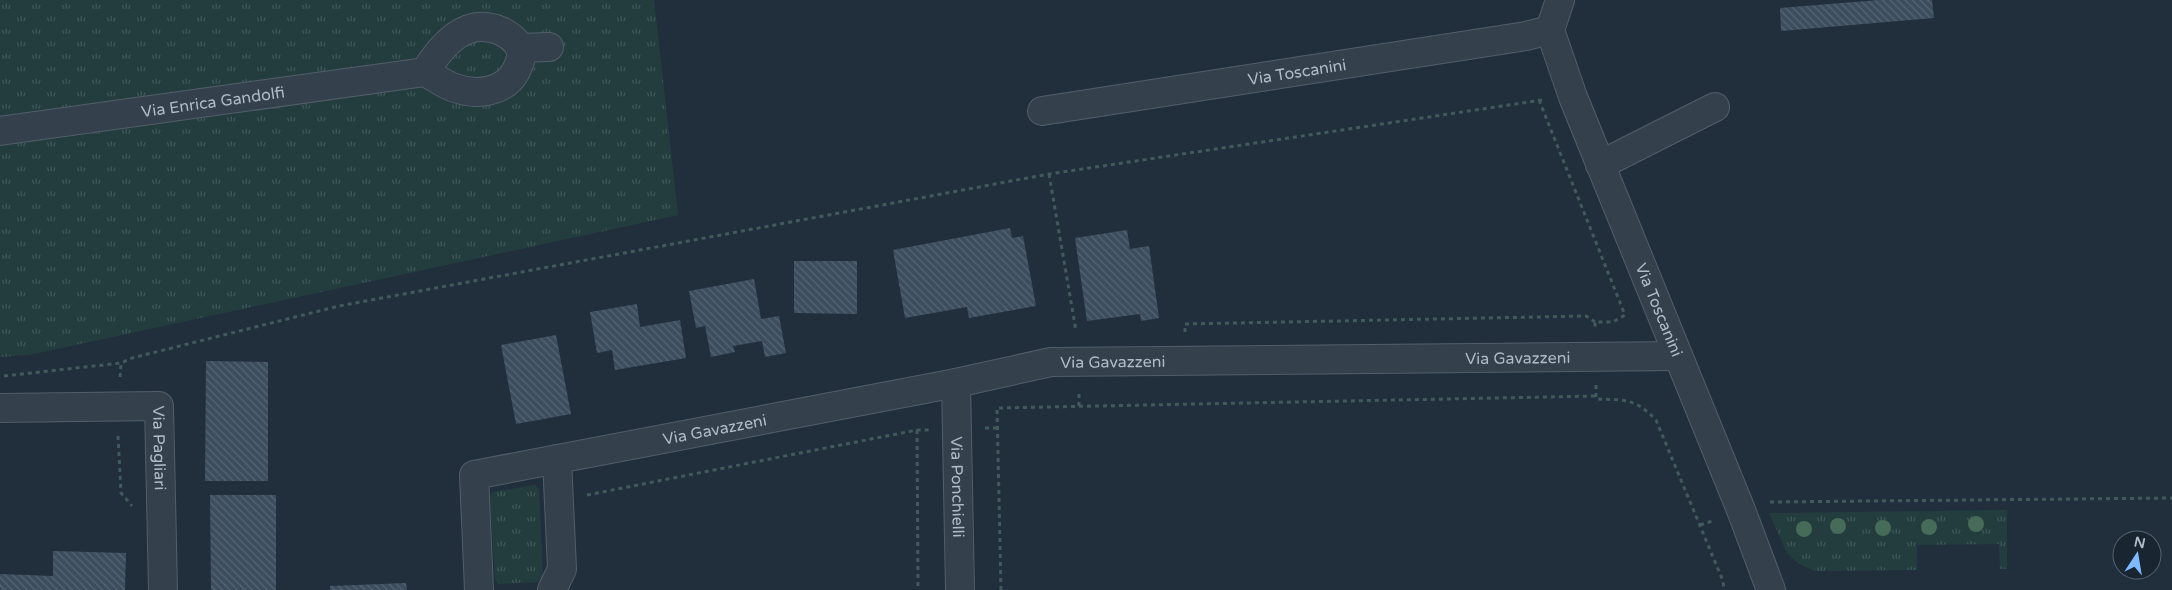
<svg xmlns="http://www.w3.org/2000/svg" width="2172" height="590" viewBox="0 0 2172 590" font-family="'Varela Round',sans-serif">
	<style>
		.grass { fill: url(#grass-tufts) }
		.building { fill: url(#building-back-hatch) }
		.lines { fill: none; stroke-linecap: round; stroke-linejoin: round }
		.minor-casing { stroke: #535e6b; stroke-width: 30 }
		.path { stroke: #415a5b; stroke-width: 3; stroke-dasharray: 4 4; stroke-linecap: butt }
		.minor { stroke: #35404d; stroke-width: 28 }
		.tree { fill: #466b58 }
		.labels { text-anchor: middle; stroke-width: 5; stroke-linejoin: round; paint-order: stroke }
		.street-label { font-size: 16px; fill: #b0bbc9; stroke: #1a2532 }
	</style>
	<defs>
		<pattern id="grass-tufts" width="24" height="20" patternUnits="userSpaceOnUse" patternTransform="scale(1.25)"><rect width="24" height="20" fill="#233d3e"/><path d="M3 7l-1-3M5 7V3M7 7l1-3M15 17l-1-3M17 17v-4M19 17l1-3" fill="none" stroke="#405759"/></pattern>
		<pattern id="building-back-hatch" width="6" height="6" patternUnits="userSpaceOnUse" patternTransform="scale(1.25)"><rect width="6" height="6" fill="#3c4d5d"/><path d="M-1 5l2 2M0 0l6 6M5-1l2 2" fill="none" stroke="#566573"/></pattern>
	</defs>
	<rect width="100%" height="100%" fill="#212f3d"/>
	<path class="grass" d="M0 0H654L678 215 29 355 0 357Z
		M535 485 539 489 543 577 538 582 498 584 495 579 490 497 492 492Z
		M2007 510V569H2000L1999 544 1917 545V570L1815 571 1799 564 1787 553 1769 513Z"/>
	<path class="building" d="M1879 0H1932L1934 18 1781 31 1780 8Z
		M1010 228 1012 238 1023 236 1036 306 969 318 967 307 905 318 893 250Z
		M1127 230 1130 249 1149 246 1159 318 1141 321 1140 314 1087 321 1075 238Z
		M794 261H857V314L794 313Z
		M754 279 761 319 779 316 786 353 765 357 762 341 733 346 735 352 711 357 705 326 696 328 689 291Z
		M637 304 640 327 680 320 686 358 615 370 612 350 597 353 590 312Z
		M556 335 571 414 516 424 501 345Z
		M206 361 268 362V481H205Z
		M210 495H276V590H211Z
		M53 551 126 553 125 590H0V574L53 576Z
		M406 583 407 590H330V586Z"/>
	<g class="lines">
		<g class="minor-casing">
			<g id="minor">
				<path id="s1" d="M1560 0 1550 30 1573 97 1741 510 1771 590"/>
				<path d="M520 48 549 47"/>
				<path id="s2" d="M1042 111 1526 36 1550 30"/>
				<path id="s3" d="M0 131 425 72C435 77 445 85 455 88 477 96 505 92 516 71 519 64 523 57 520 49 517 40 509 35 501 31 466 16 442 44 425 72"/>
				<path d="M1600 165 1715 107"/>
				<path id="s4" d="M956 383 960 590"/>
				<path id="s5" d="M0 408 159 406 163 590"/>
				<path id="s6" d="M479 590 474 475 956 383 1051 362 1678 356"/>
				<path d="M552 590 562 569 557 459"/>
			</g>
		</g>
		<path class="path" d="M1539 100 1625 315 1613 322H1595V329
			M1049 174 1076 331
			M1185 332V324L1586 316 1595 322
			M4 376 121 363 132 358 339 306 1049 174 1542 100
			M120 377 121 363
			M1596 385V399C1625 400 1635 398 1656 420L1723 581 1724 590
			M1079 406V390
			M985 428H997
			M917 430 918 590
			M118 436 121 493 132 506
			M587 495 917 430H929
			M1770 502 2172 498
			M1700 525 1715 520
			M1001 590 997 408 1596 396"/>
		<use href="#minor" class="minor"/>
	</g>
	<g class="tree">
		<circle cx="1976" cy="524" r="8"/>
		<circle cx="1838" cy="526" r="8"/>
		<circle cx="1929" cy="527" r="8"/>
		<circle cx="1883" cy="528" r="8"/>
		<circle cx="1804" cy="529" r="8"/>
	</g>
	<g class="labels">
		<g class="street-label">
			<text dy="6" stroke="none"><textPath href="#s2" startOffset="258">Via Toscanini</textPath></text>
			<text dy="6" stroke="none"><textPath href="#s3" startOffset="215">Via Enrica Gandolfi</textPath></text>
			<text dy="6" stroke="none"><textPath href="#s1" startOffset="332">Via Toscanini</textPath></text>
			<text dy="6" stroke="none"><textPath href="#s6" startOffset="1170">Via Gavazzeni</textPath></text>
			<text dy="6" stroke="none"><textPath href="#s6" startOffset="765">Via Gavazzeni</textPath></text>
			<text dy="6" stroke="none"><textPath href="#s6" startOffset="360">Via Gavazzeni</textPath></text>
			<text dy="6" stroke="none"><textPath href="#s5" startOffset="201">Via Pagliari</textPath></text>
			<text dy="6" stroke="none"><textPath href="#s4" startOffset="104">Via Ponchielli</textPath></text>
		</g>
	</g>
	<g transform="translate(2137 555) rotate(12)"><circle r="24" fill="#1a2532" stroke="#56616e"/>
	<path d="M0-4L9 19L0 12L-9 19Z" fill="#7fb9ff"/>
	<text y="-8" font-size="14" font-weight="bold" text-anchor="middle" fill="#b0bbc9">N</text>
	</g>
</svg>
